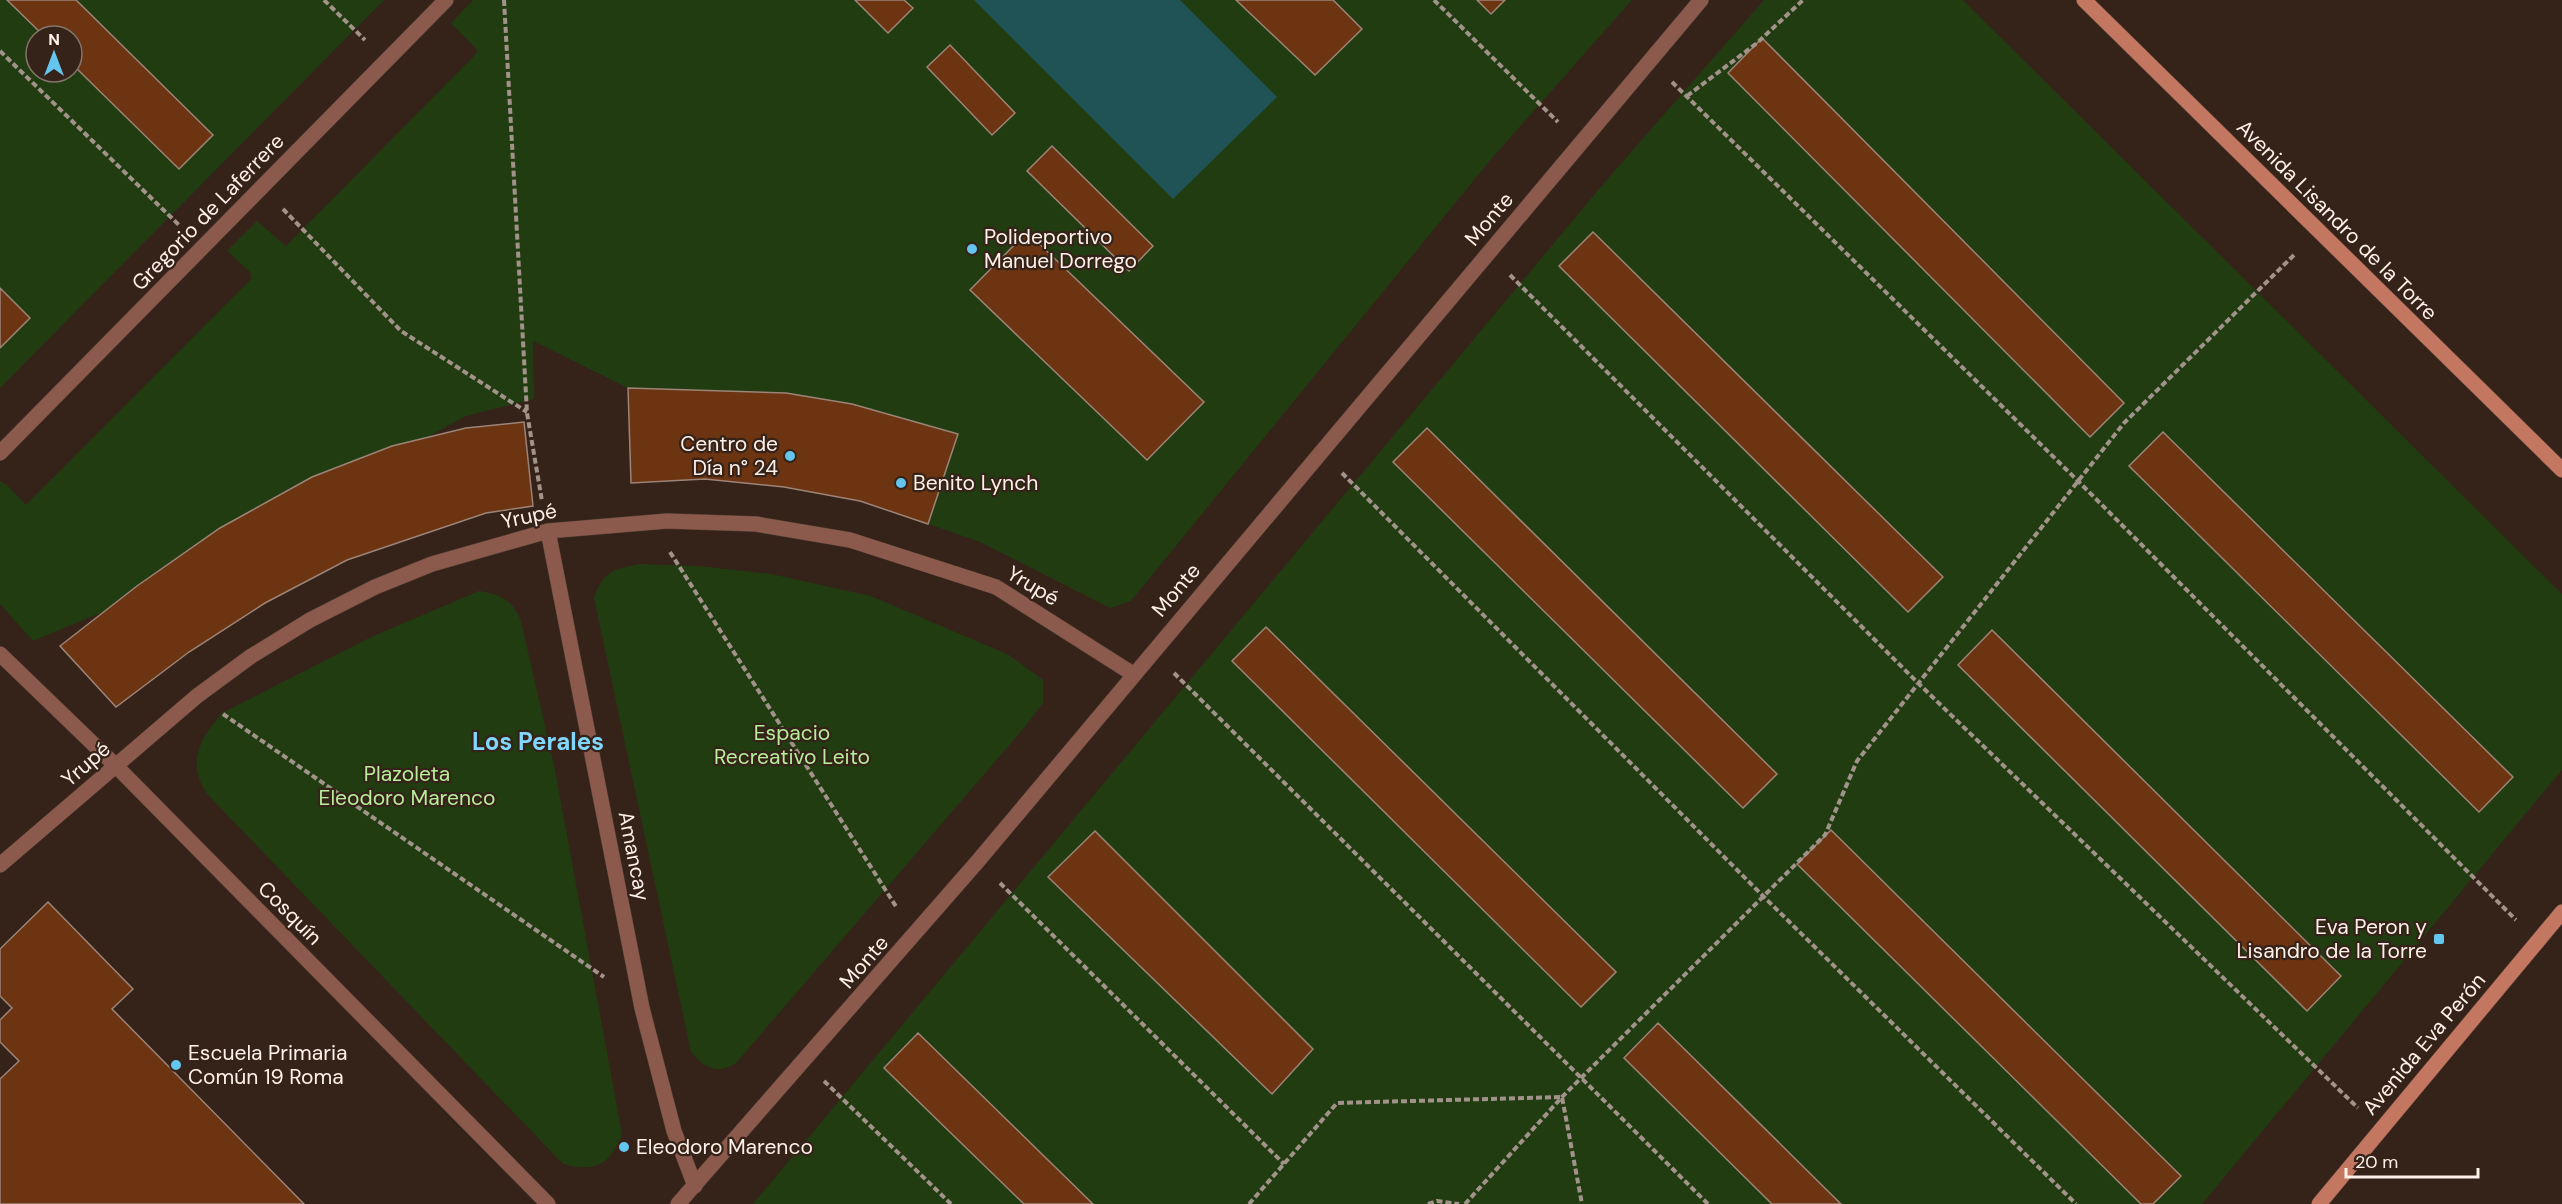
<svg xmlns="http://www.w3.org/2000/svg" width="2562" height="1204" viewBox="0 0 2562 1204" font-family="'DM Sans',sans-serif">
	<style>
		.green { fill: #223c12; fill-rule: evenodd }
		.water { fill: #1f5356 }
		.building { fill: #6c3411; stroke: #9c8478; stroke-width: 1.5 }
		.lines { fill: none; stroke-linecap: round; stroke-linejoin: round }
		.minor-casing { stroke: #513f35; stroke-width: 16 }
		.secondary-casing { stroke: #513f35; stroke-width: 16 }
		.path { stroke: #a2938a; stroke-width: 4; stroke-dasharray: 6 3; stroke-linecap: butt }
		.minor { stroke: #8b5a4c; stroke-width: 15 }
		.secondary { stroke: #c37660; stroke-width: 15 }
		.poi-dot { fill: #64c5ee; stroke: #352218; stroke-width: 2 }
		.labels { text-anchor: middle; stroke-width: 4.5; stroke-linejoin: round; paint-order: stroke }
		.street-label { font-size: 21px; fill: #fef1ea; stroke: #352218 }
		.poi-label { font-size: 21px; fill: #fef1ea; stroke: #352218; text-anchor: start }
		.park-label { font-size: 21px; fill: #b7ed9b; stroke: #352218 }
		.quarter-label { font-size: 24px; font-weight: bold; fill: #81d8ff; stroke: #352218 }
	</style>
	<rect width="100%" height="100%" fill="#352218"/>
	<path class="green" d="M0 0H7L44 36H36V72H72V64L179 169 213 135 76 0H384L0 388V348L30 318 0 288Z
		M473 0H1477L1491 14 1505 0H1632L1492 158 1131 601 1110 608 980 542 928 524 957 434 852 404 786 393 628 388 533 341 534 399 466 416 129 601 33 641 0 604V481L7 485 26 505 252 278 250 272 227 251 257 221 286 246 476 54 477 50 451 23Z
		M1764 0H1963L2562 594V770L2202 1204H2153L1798 864 2141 1204H1841L1658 1023 1624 1058 1772 1204H1093L884 1068 1024 1204H753L1604 183ZM1762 38 2124 403 2091 437 1728 73ZM1593 232 1942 577 1908 612 1559 266ZM1427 428 1776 773 1742 807 1393 462ZM2163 432 2512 777 2479 812 2129 467ZM1266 627 1615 972 1581 1007 1232 662ZM1992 631 2341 976 2308 1010 1958 665ZM1095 831 1313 1049 1272 1093 1048 878Z
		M640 564 698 566 771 574 871 596 1009 655 1043 680V703L1024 728 736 1063C718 1075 704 1068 691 1052L594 598C603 571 614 569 640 564Z
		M479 591C500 594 513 600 521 621L555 770 622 1134C610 1165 595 1173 563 1164L207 794C186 762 200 739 222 713L371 637Z"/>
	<path class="water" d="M974 0H1180L1277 97 1173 199Z"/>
	<path class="building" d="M7 0H76L213 135 179 169 72 64V36H44Z
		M855 0H904L913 8 888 33Z
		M1236 0H1333L1362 29 1315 75Z
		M1477 0H1505L1491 14Z
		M1762 38 2124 403 2090 437 1728 73Z
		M950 45 1015 113 992 135 927 67Z
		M1052 146 1153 246 1129 271 1027 171Z
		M1027 232 1204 402 1147 460 970 290Z
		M1593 232 1943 577 1908 612 1559 266Z
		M0 288 30 318 0 348Z
		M628 388 786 393 852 404 958 434 928 524 860 501 784 487 705 479 631 483Z
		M524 422 533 506 486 513 347 560 265 603 189 652 116 707 60 646 137 586 220 528 312 477 392 446 466 428Z
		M1427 428 1777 774 1743 808 1393 462Z
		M2163 432 2513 777 2479 812 2129 466Z
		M1266 627 1616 972 1581 1007 1232 661Z
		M1992 630 2341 976 2307 1011 1958 665Z
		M1831 830 2181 1176 2153 1204H2141L1797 864Z
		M1095 831 1313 1049 1272 1094 1048 877Z
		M48 902 133 989 112 1009 304 1204H0V1079L19 1061 0 1042V1020L12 1008 0 996V949Z
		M1658 1023 1841 1204H1772L1624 1058Z
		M918 1033 1093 1204H1024L884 1068Z"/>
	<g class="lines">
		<g class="minor-casing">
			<path id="minor" d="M0 453 446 0
				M548 531 642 1008 674 1131 695 1186
				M0 654 116 766 548 1204
				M0 865 197 696 250 657 310 620 375 587 432 564 548 531 667 521 756 524 850 540 996 587 1133 674
				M678 1204 978 861 1701 0"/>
		</g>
		<g class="secondary-casing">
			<path id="secondary" d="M2084 0 2562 470
				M2319 1204 2562 912"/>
		</g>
		<path class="path" d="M324 0 365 40
			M504 0 527 413 542 501
			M1434 0 1558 122
			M0 51 180 226
			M1672 82 2078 481 2516 920
			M1687 96 1757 43 1803 0
			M283 209 401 331 527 412
			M1510 275 1918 683 2358 1108
			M1342 473 1763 896 2076 1204
			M670 552 897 908
			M1174 673 1708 1204
			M223 714 604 977
			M1000 883 1284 1164
			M824 1081 951 1204
			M1249 1204 1337 1103 1562 1097 1582 1204
			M1428 1204 1437 1201 1459 1204
			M1465 1204 1562 1097 1825 835 1857 761 2124 423 2296 253"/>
		<use href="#minor" class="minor"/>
		<use href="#secondary" class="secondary"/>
	</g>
	<g class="poi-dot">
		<circle cx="972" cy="249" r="6"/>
		<circle cx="790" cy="456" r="6"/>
		<circle cx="901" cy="483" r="6"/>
		<rect x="2433" y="933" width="12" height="12" rx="3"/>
		<circle cx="176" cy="1065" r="6"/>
		<circle cx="624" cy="1147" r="6"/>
	</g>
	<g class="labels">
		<g class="street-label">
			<text transform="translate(208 212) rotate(-46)" y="7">Gregorio de Laferrere</text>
			<text transform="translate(1489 219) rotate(-50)" y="7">Monte</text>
			<text transform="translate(2337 220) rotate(45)" y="7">Avenida Lisandro de la Torre</text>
			<text transform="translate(529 516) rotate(-12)" y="7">Yrupé</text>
			<text transform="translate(1033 586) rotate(31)" y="7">Yrupé</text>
			<text transform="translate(1176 590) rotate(-50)" y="7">Monte</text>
			<text transform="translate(86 764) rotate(-41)" y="7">Yrupé</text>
			<text transform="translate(634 856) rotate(79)" y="7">Amancay</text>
			<text transform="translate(290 913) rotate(45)" y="7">Cosquín</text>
			<text transform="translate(864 962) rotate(-49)" y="7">Monte</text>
			<text transform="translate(2424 1044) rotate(-50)" y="7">Avenida Eva Perón</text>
		</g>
		<g class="poi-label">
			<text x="984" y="244">Polideportivo<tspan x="984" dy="24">Manuel Dorrego</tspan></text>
			<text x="778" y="451" text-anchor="end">Centro de<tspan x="778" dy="24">Día n° 24</tspan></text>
			<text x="913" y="490">Benito Lynch</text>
			<text x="2427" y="934" text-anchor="end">Eva Peron y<tspan x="2427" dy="24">Lisandro de la Torre</tspan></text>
			<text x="188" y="1060">Escuela Primaria<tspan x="188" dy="24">Común 19 Roma</tspan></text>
			<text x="636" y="1154">Eleodoro Marenco</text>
		</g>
		<g class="park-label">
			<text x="792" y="740">Espacio<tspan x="792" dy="24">Recreativo Leito</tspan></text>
			<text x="407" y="781">Plazoleta<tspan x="407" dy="24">Eleodoro Marenco</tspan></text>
		</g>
		<g class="quarter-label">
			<text x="538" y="750">Los Perales</text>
		</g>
	</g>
	<g transform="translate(54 54)"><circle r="28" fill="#352218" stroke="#85756c" stroke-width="1.5"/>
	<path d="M0-4.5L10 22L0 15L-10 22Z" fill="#64c5ee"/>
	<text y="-9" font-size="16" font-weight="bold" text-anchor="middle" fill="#fef1ea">N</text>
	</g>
	<path d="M2346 1168v9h132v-9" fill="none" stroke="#fef1ea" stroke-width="3"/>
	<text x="2355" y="1168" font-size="18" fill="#fef1ea" stroke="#352218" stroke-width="4.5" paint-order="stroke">20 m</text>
</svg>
